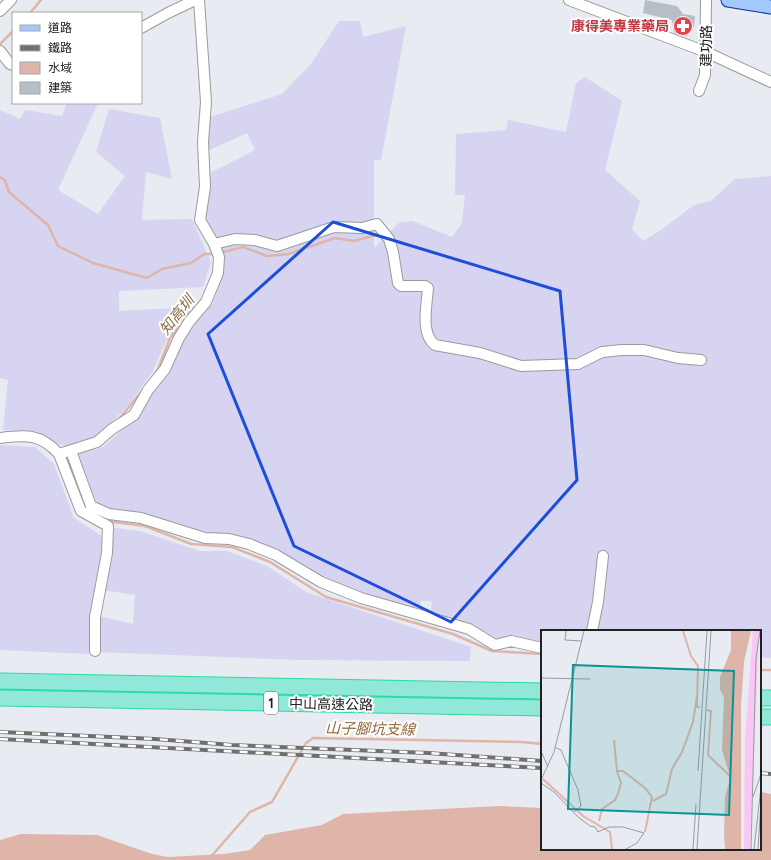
<svg xmlns="http://www.w3.org/2000/svg" width="771" height="860" viewBox="0 0 771 860" font-family="Figtree,'Noto Sans TC',sans-serif">
	<style>
		.farmland { fill: #d6d4f0 }
		.water { fill: #dfb5a9 }
		.lines { fill: none; stroke-linecap: round; stroke-linejoin: round }
		.stream { stroke: #dfb5a9; stroke-width: 2.5 }
		.building { fill: #b7bfc6 }
		.minor-casing { stroke: #9b9b9b; stroke-width: 12 }
		.major-casing { stroke: #00339e; stroke-width: 15 }
		.highway-casing { stroke: #29dca0; stroke-width: 17 }
		.minor { stroke: #fff; stroke-width: 10 }
		.major { stroke: #a2c8fc; stroke-width: 13 }
		.highway { stroke: #91e8d8; stroke-width: 15 }
		.rail-casing { stroke: #6f6f6f; stroke-width: 4 }
		.rail { stroke: #fff; stroke-width: 2.5; stroke-dasharray: 8; stroke-linecap: butt }
		.marked { fill: none; stroke: #1d4ed8; stroke-width: 3; stroke-linejoin: round }
		.labels { text-anchor: middle; stroke-width: 4; stroke-linejoin: round; paint-order: stroke }
		.shield { fill: #fff; stroke: #646464; stroke-width: 1 }
		.shield-label { font-size: 13px; font-weight: bold; fill: #212121 }
		.health-label { font-size: 14px; font-weight: bold; fill: #be3a42; stroke: #fff; text-anchor: end }
		.street-label { font-size: 14px; fill: #212121; stroke: #fff }
		.water-label { font-size: 15px; font-style: italic; fill: #926a40; stroke: #fff }
		.inset-river { fill: none; stroke: #dfb5a9; stroke-width: 2 }
		.inset-road { fill: none; stroke: #989a9e; stroke-width: 1 }
		.view { fill: #0c9394; fill-opacity: 0.15; stroke: #0c9394; stroke-width: 2 }
		.inset-edge { fill: none; stroke: #212121; stroke-width: 2 }
	</style>
	<rect width="100%" height="100%" fill="#e8ebf1"/>
	<path class="farmland" d="M339 21H360L363 37 406 26 381 160H374V248L400 222 412 221 452 237 462 223 465 195H455L456 134 506 130 508 120 566 132 576 83 585 77 622 101 605 170 640 201 632 229 643 241 664 228 694 205 711 201 735 179 771 176V658L760 657V631H542V647L491 643 430 621 432 601H421L418 616 318 584 282 559 230 538 200 535 95 509 76 455 103 447 139 414 186 334 213 303 224 271 223 255 206 222 208 174 255 150 247 133 205 152 207 118 282 94 311 64Z
		M67 103H98L58 190 98 214 125 176 96 152 109 109 160 118 172 179 146 172 142 220 192 219 211 262 203 287 119 291V311L194 307 165 343 153 371 127 407 99 435 75 445H58L35 431 3 430 8 380 0 378V110L20 119 25 110 62 116Z
		M0 445 35 447 54 464 74 518 105 538 91 617 89 654 0 650Z
		M107 527 140 531 200 551H227L267 566 306 592 471 647 470 661 299 660 97 652 99 616 133 624 135 595 103 590Z"/>
	<path class="water" d="M760 792 771 794V860H0V840L21 834 97 835 152 854 168 857 224 854 250 850 265 835 322 825 343 814 500 806 542 808V849H760Z"/>
	<g class="lines">
		<path class="stream" d="M30 13 41 0
			M0 44 13 31
			M0 177 5 180 9 192 48 225 58 246 93 263 147 278 162 269 191 263 204 254H215
			M219 253 243 247 267 256 288 254 335 238 354 241 380 234
			M154 375 158 369 170 338 184 321
			M119 419 142 391
			M106 521 145 526 191 544 232 547 270 562 326 597 453 634 492 651 542 654
			M760 670H771
			M208 860 250 812 272 802 306 743 313 738 522 742 542 744"/>
	</g>
	<path class="building" d="M645 0 677 6 683 14 695 16 694 27 688 28 687 36 674 33 672 20 643 13Z"/>
	<g class="lines">
		<g class="minor-casing">
			<path id="minor" d="M569 0 706 52 771 82
				M0 11 11 0
				M141 28 168 13 195 0
				M0 51 10 64 13 65
				M699 91 705 75 706 0
				M214 244 235 239 255 240 277 246 334 227 362 228 377 224 389 239 393 252 398 283 401 286H425L428 288C427 304 420 334 435 345L480 353 521 366 578 364 602 352 622 350H644L678 358 701 360
				M0 438C26 435 40 433 59 454L81 511 108 526 107 553 95 617V651
				M71 451 91 506 109 514 141 518 205 538 229 539 249 544 276 555 321 582 361 598 469 629 495 645 511 641 542 648
				M59 454 97 442 112 429 134 415 148 390 165 369 179 338 189 322 206 302 218 273 219 257 214 244 200 220 205 187 203 142 206 102 199 0
				M592 631 598 602 603 556"/>
		</g>
		<g class="major-casing">
			<path id="major" d="M728 0 771 7"/>
		</g>
		<g class="highway-casing">
			<path id="highway" d="M0 681 542 691
				M0 698 542 708
				M760 698H771
				M760 717H771"/>
		</g>
		<use href="#minor" class="minor"/>
		<use href="#major" class="major"/>
		<use href="#highway" class="highway"/>
		<g class="rail-casing">
			<path id="rail" d="M0 732 155 739 232 745 428 753 542 761
				M0 739 542 768
				M760 773 771 774"/>
		</g>
		<use href="#rail" class="rail"/>
	</g>
	<path class="marked" d="M333 222 560 291 577 480 451 622 294 546 208 334Z"/>
	<defs>
		<g id="pharmacy-disc" transform="scale(1)"><circle r="9.5" fill="#e0444e" stroke="#fff"/><path d="M-2-6h4v4h4v4h-4v4h-4v-4h-4v-4h4Z" fill="#fff"/></g>
	</defs>
	<g fill-rule="evenodd">
		<use href="#pharmacy-disc" x="683" y="26"/>
	</g>
	<g class="labels">
		<rect class="shield" x="264" y="692" width="14" height="22" rx="3"/>
		<g class="shield-label">
			<text x="271" y="708">1</text>
		</g>
		<g class="health-label">
			<text x="669" y="31">康得美專業藥局</text>
		</g>
		<g class="street-label">
			<text transform="translate(706 46) rotate(-89)" y="5">建功路</text>
			<text transform="translate(331 704) rotate(1)" y="5">中山高速公路</text>
		</g>
		<g class="water-label">
			<text transform="translate(177 315) rotate(-51)" y="5">知高圳</text>
			<text transform="translate(370 729) rotate(1)" y="5">山子腳坑支線</text>
		</g>
	</g>
	<g transform="translate(541 630)">
		<rect width="220" height="220" fill="#e8ebf1"/>
		<path d="M212 1H218L209 219H203L204 109Z" fill="#fac7f5"/>
		<path d="M190 1H210L203 32 200 76V219H184L183 204 184 167 188 153V143L181 120 183 67 179 60V47L190 20Z" fill="#dfb5a9"/>
		<path class="inset-river" d="M142 1 150 26 157 36 156 77H159M166 80 170 81 167 125 189 146M73 110 76 141H82L104 158 111 167 104 202M2 149 42 186 69 202 71 219M112 171 125 164 131 139 141 122 152 92 156 66M58 191 61 179 74 170 77 164 80 153 76 142"/>
		<path class="inset-road" d="M25 1 24 10 40 11M0 42V84M0 48 49 49M15 118 20 120 37 160 40 176 33 182M0 121 7 137M157 141 166 1M0 150 13 122 43 1M0 153 13 162 37 187 49 196 54 197 57 202 68 197H82L103 203 96 213 85 219M212 167 220 144M152 219 155 174M156 219 170 1M210 219 215 29 219 1M213 219 220 157M217 219 220 173"/>
		<path class="view" d="M32 35 193 41 188 185 27 179Z"/>
		<rect width="220" height="220" class="inset-edge"/>
	</g>
	<rect x="12" y="12" width="130" height="92" fill="#ffffff" stroke="#a6a6a6"/>
	<rect x="20" y="25" width="20" height="6" fill="#a2c8fc" stroke="#a6a6a6"/>
	<text x="48" y="32" font-size="12" fill="#212121">道路</text>
	<rect x="20" y="45" width="20" height="6" fill="#6f6f6f" stroke="#a6a6a6"/>
	<text x="48" y="52" font-size="12" fill="#212121">鐵路</text>
	<rect x="20" y="62" width="20" height="12" fill="#dfb5a9" stroke="#a6a6a6"/>
	<text x="48" y="72" font-size="12" fill="#212121">水域</text>
	<rect x="20" y="82" width="20" height="12" fill="#b7bfc6" stroke="#a6a6a6"/>
	<text x="48" y="92" font-size="12" fill="#212121">建築</text>
</svg>
